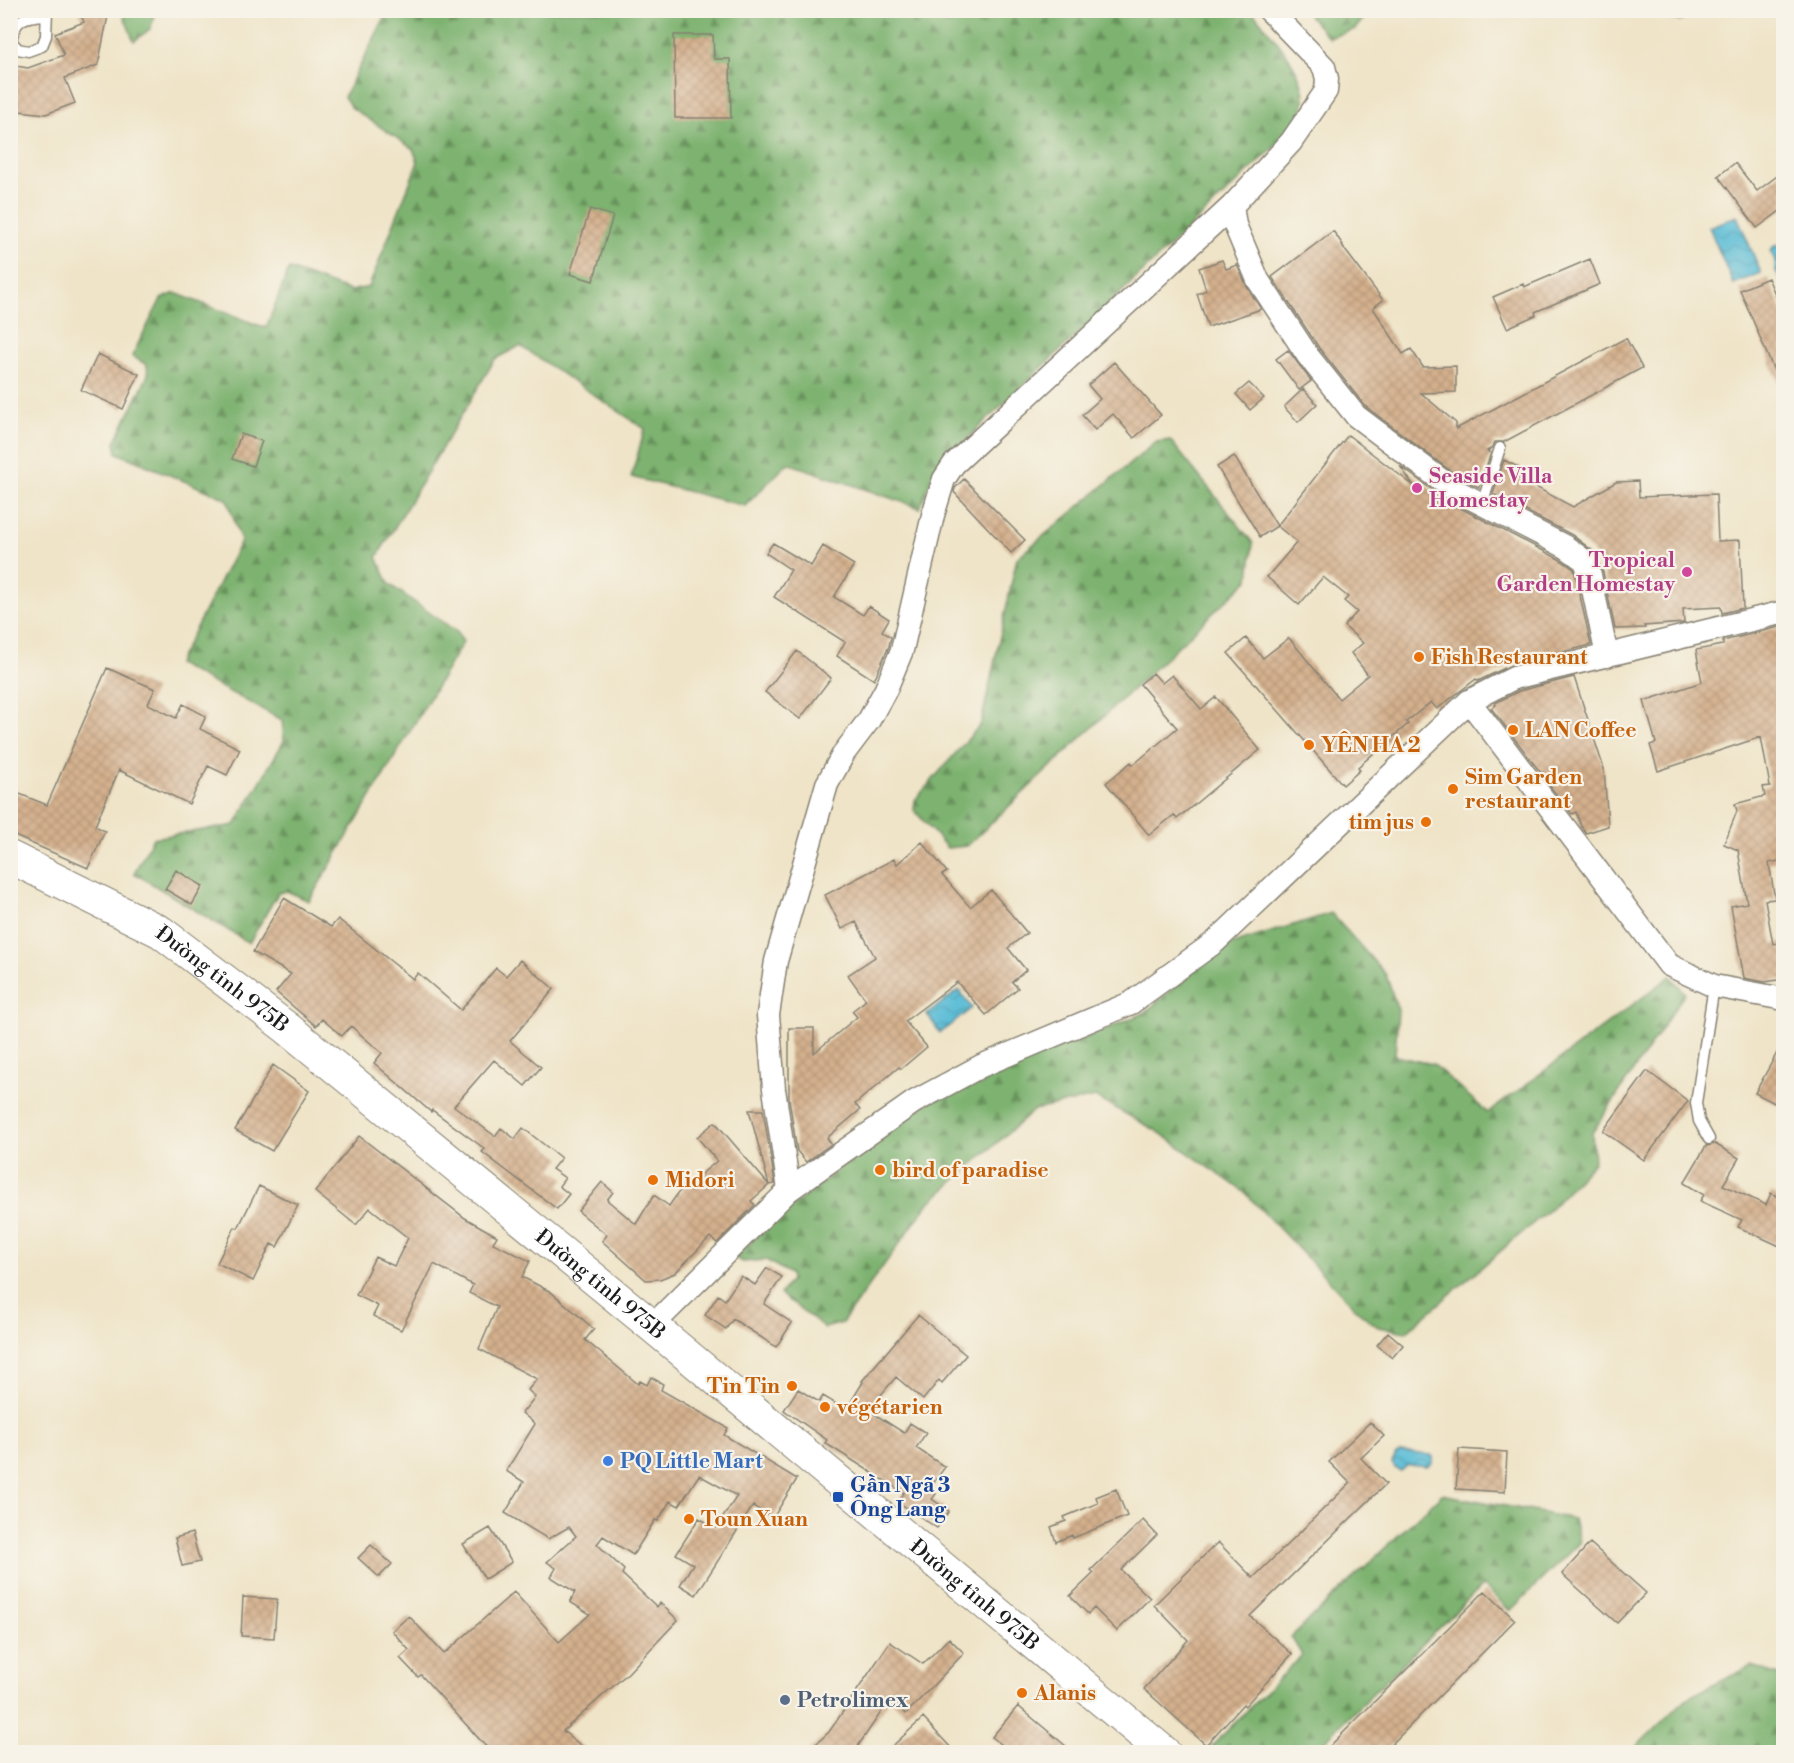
<svg xmlns="http://www.w3.org/2000/svg" width="1794" height="1763" viewBox="0 0 1794 1763" font-family="'Libre Bodoni',serif">
	<style>
		.forest { fill: url(#forest-firs); stroke: #4c6746; stroke-width: 1.5 }
		.water { fill: url(#water-waves); stroke: #3a6c79; stroke-width: 1.5 }
		.building { fill: url(#building-cross-hatch) }
		.lines { fill: none; stroke-linecap: round; stroke-linejoin: round }
		.lane-casing { stroke: #868072; stroke-width: 13 }
		.street-casing { stroke: #868072; stroke-width: 25 }
		.secondary-casing { stroke: #868072; stroke-width: 34 }
		.lane { stroke: #fff; stroke-width: 10 }
		.street { stroke: #fff; stroke-width: 22 }
		.secondary { stroke: #fff; stroke-width: 32 }
		.hotel-dot { fill: #d1479c; stroke: #f7f3e8; stroke-width: 2 }
		.food-dot { fill: #e8710a; stroke: #f7f3e8; stroke-width: 2 }
		.shop-dot { fill: #3f7fe0; stroke: #f7f3e8; stroke-width: 2 }
		.transit-dot { fill: #1a4fb4; stroke: #f7f3e8; stroke-width: 2 }
		.service-dot { fill: #5c6f8a; stroke: #f7f3e8; stroke-width: 2 }
		.labels { text-anchor: middle; stroke-width: 4.5; stroke-linejoin: round; paint-order: stroke }
		.hotel-label { font-size: 21px; font-weight: bold; fill: #b23c85; stroke: #f7f3e8; text-anchor: start }
		.food-label { font-size: 21px; font-weight: bold; fill: #c56008; stroke: #f7f3e8; text-anchor: start }
		.street-label { font-size: 21px; fill: #1c1c1c; stroke: #f7f3e8 }
		.shop-label { font-size: 21px; font-weight: bold; fill: #366cbe; stroke: #f7f3e8; text-anchor: start }
		.transit-label { font-size: 21px; font-weight: bold; fill: #164399; stroke: #f7f3e8; text-anchor: start }
		.service-label { font-size: 21px; font-weight: bold; fill: #4e5e75; stroke: #f7f3e8; text-anchor: start }
	</style>
	<defs>
		<pattern id="forest-firs" width="22" height="20" patternUnits="userSpaceOnUse" patternTransform="scale(1.5)"><rect width="22" height="20" fill="#7db26f"/><path d="M5 1l3.5 6h-7zM16 11l3.5 6h-7z" fill="#66905a"/></pattern>
		<pattern id="water-waves" width="16" height="10" patternUnits="userSpaceOnUse" patternTransform="scale(1.5)"><rect width="16" height="10" fill="#58bcd6"/><path d="M0 5q4-4 8 0t8 0" fill="none" stroke="#4ca1b7"/></pattern>
		<pattern id="building-cross-hatch" width="8" height="8" patternUnits="userSpaceOnUse" patternTransform="scale(1.5)"><rect width="8" height="8" fill="#d4b08d"/><path d="M0 0l8 8M0 8l8-8" fill="none" stroke="#b59779"/></pattern>
	</defs>
	<rect width="100%" height="100%" fill="#f7f3e8"/>
	<filter id="ink" filterUnits="userSpaceOnUse"><feTurbulence type="fractalNoise" baseFrequency=".0167" numOctaves="2"/><feDisplacementMap in="SourceGraphic" scale="12" xChannelSelector="R" yChannelSelector="G"/><feConvolveMatrix kernelMatrix="1 2 1 2 8 2 1 2 1" color-interpolation-filters="sRGB"/></filter>
	<filter id="wash" filterUnits="userSpaceOnUse"><feTurbulence type="fractalNoise" baseFrequency=".008" numOctaves="4" result="noise"/><feDisplacementMap in="SourceGraphic" scale="24" xChannelSelector="R" yChannelSelector="G"/><feGaussianBlur stdDeviation="1.35" result="paint"/><feColorMatrix in="noise" values="0 0 0 0 0 0 0 0 0 0 0 0 0 0 0 0 0 1.4 0 .05"/><feComposite in="paint" operator="in"/></filter>
	<g filter="url(#wash)">
		<rect width="100%" height="100%" fill="#efe4c8"/>
		<path class="forest" d="M122 11H157L150 29 134 41Z
			M388 11H1252C1270 34 1306 70 1304 101 1304 114 1295 124 1288 134L935 469 920 508 788 463 745 506 631 477 645 429 520 346 495 359 377 557 389 584 457 632 463 642 309 901 287 891 278 893 249 943 134 873 153 838 235 825 284 741 282 720 177 664 241 541 227 499 117 453 115 442 148 375 147 365 132 356 161 299 175 293 266 328 289 269 350 291 369 287 418 162 413 149 352 108 344 97Z
			M1305 11H1370L1355 29 1329 38Z
			M1652 11H1697L1681 21 1660 17Z
			M1170 440 1253 543 1249 579 967 846 947 848 914 810 915 800 981 724 1017 558 1156 442Z
			M1331 913 1386 975 1398 1010 1395 1056 1433 1064 1488 1113 1671 976 1685 993 1592 1133 1594 1162 1551 1208 1406 1332 1378 1327 1359 1312 1244 1192 1157 1131 1095 1097 1034 1110 928 1204 842 1323 825 1328 780 1294 791 1280 790 1274 766 1260 743 1262 735 1258 761 1232 856 1155 925 1105 989 1072 1078 1041 1144 1013 1220 948Z
			M1442 1494 1574 1519 1580 1542 1510 1611 1483 1585 1313 1752H1209L1208 1750 1302 1655 1291 1637Z
			M1751 1666 1783 1676V1752H1631L1685 1699Z"/>
		<path class="water" d="M1737 216 1761 273 1733 284 1709 227Z
			M1778 244 1783 250V285L1775 269 1776 260 1771 252 1773 247Z
			M959 990 972 1008 940 1033 927 1014Z
			M1400 1452 1431 1455 1433 1457V1463L1428 1467 1408 1465 1401 1471 1395 1468 1392 1463 1396 1454Z"/>
		<g id="blocks">
			<path class="building" d="M79 11H109L98 65 65 78 75 103 46 114 10 110V65L28 68 64 55 55 33 84 22Z
				M674 35H713L714 59H730L731 118H675Z
				M1735 163 1757 191 1784 171V208L1757 228 1718 176Z
				M590 209 613 216 593 281 570 274Z
				M1333 231 1343 245 1342 246 1383 300 1373 308 1403 354 1411 349 1423 367 1456 366V392L1421 393 1456 423V429L1626 338 1642 368 1504 442H1495L1492 448 1487 451 1491 453 1479 487 1460 478 1365 406 1319 348 1272 277Z
				M1590 259 1600 284 1535 312 1536 315 1507 328 1493 297 1523 284 1524 287Z
				M1222 260 1226 269 1237 265 1247 287 1261 309 1208 327 1197 294 1206 290 1199 268Z
				M1768 278 1784 315 1783 392 1740 290Z
				M1288 350 1311 381 1299 390 1276 359Z
				M98 354 139 374 123 409 81 390Z
				M1114 362 1161 415 1134 438 1113 414 1095 430 1082 415 1100 399 1088 385Z
				M1249 383 1264 398 1250 410 1236 394Z
				M1303 389 1317 404 1298 422 1284 407Z
				M241 434 262 441 253 466 232 459Z
				M1348 435 1414 486 1400 466 1447 501 1559 559 1574 569 1591 645 1511 665 1478 681 1476 679 1437 709 1431 702 1406 722 1408 724 1358 767 1360 770 1343 785 1228 653 1246 638 1263 658 1289 638 1339 699 1368 675 1351 653 1363 643 1344 626 1357 612 1344 601 1348 597 1323 577 1299 605 1267 577 1297 542 1277 526 1260 537 1217 467 1234 456 1277 526Z
				M1504 460 1520 468 1515 476 1573 507 1616 482 1638 481 1639 497 1716 494 1718 541 1740 540 1743 608 1722 613 1721 607 1683 609 1684 623 1644 626 1645 628 1615 629 1603 572 1593 551 1572 535 1493 494Z
				M964 479 1025 540 1011 553 954 492 955 488Z
				M773 543 811 566 823 546 854 565 834 597 863 615 869 606 889 619 882 631 891 637 889 646 874 680 837 656 845 642 774 597 791 570 766 553Z
				M1784 626V860L1769 863 1775 899 1765 900 1773 944 1784 942V979L1765 982 1744 978 1731 906 1747 903 1738 850 1724 844 1737 811 1735 804 1765 796 1763 787 1770 786 1761 737 1658 771 1650 745 1656 743 1644 701 1702 682 1696 650 1723 645V641Z
				M797 651 831 678 800 719 765 692Z
				M107 668 155 689 148 704 176 718 183 704 206 716 200 729 240 749 227 775 208 766 189 804 119 770 95 826 105 831 88 868 10 834V790L47 805Z
				M1153 673 1162 683 1172 675 1201 709 1216 697 1260 750 1177 819 1174 815 1149 835 1106 783 1131 762 1133 765 1177 728 1140 684Z
				M1574 677 1604 769 1608 826 1586 833 1581 826 1576 812 1572 814 1545 780 1543 772 1541 773 1491 708 1496 705 1495 703 1519 691Z
				M922 842 947 872 942 875 970 907 991 890 1027 933 1008 948 1026 970 1012 982 1018 988 986 1015 957 982 905 1021 927 1047 901 1069 899 1067 855 1104 860 1110 827 1138 831 1144 806 1162 797 1151 789 1098V1028H814V1053L857 1017 852 1011 866 1000 848 975 875 957 856 922 842 929 825 895 894 859 897 864Z
				M176 870 203 886 192 905 165 889Z
				M284 898 331 927 338 919 413 979 418 973 461 1010 496 968 506 976 520 960 554 989 510 1041 541 1067 525 1086 494 1060 454 1106 495 1136 501 1128 515 1139 523 1128 561 1158 552 1169 565 1178 559 1186 569 1194 557 1209 482 1152 485 1149 432 1110 431 1112 374 1063 382 1053 351 1026 342 1036 322 1019 316 1026 276 992 291 974 253 952Z
				M1784 1040V1108L1755 1093Z
				M273 1065 309 1091 272 1151 235 1130Z
				M1647 1071 1688 1101 1644 1160 1603 1131Z
				M749 1110H763L775 1184 769 1185Z
				M715 1122 769 1185 751 1201 755 1205 717 1243 710 1237 675 1273 660 1279 646 1280 602 1241 607 1235 578 1211 602 1182 613 1192 607 1200 636 1224 654 1195 669 1206 678 1193 717 1161 697 1137Z
				M359 1136 465 1218 497 1236 493 1243 530 1261 522 1277 551 1292 594 1329 585 1340 638 1384 640 1381 647 1385 651 1377 663 1384 661 1390 728 1428 724 1435 797 1479 773 1518 753 1506 696 1595 680 1585 693 1564 676 1554 699 1518 716 1528 737 1496 699 1475 679 1506 670 1501 658 1521 655 1520 633 1555 603 1536 597 1544 624 1570 622 1574 657 1607 660 1603 678 1620 628 1673 563 1731 589 1752H491L421 1675 418 1677 400 1658 409 1650 392 1631 409 1616 444 1654 514 1592 559 1642 590 1614 570 1602 575 1592 551 1577 556 1568 547 1562 576 1536 569 1527 548 1539 505 1513 524 1482 506 1471 535 1424 522 1413 535 1397 528 1390 537 1379 479 1349 497 1307 469 1293 473 1285 434 1264 401 1330 373 1316 378 1306 356 1295 375 1257 394 1266 408 1238 370 1208 356 1225 315 1192Z
				M1715 1144 1739 1158 1723 1185 1766 1205 1771 1193 1784 1199V1248L1738 1227 1742 1220 1700 1201 1704 1195 1684 1183 1706 1146Z
				M259 1186 298 1205 277 1247 271 1244 253 1281 217 1263 235 1227 238 1228Z
				M767 1268 782 1277 764 1304 792 1323 776 1347 733 1319 726 1329 705 1315 718 1295 725 1300 741 1276 755 1285Z
				M918 1315 966 1355 942 1383 939 1380 923 1400 896 1377 868 1410 904 1433 910 1423 926 1433 916 1448 945 1467 929 1489 936 1494 932 1499 949 1511 937 1528 898 1502 904 1493 825 1443 827 1440 784 1410 798 1389 819 1402 823 1396 846 1410 863 1382 862 1381Z
				M1388 1332 1403 1345 1392 1358 1377 1345Z
				M1370 1422 1384 1436 1361 1458 1386 1484 1250 1616 1292 1654 1245 1706 1243 1704 1206 1745 1144 1689 1188 1640 1154 1605 1218 1542 1253 1578 1350 1483 1329 1462Z
				M1459 1449 1507 1452 1505 1492 1456 1489Z
				M1116 1489 1127 1516 1073 1538 1072 1535 1056 1542 1051 1527 1066 1521 1064 1517 1098 1503 1096 1497Z
				M1143 1520 1157 1535 1121 1570 1150 1598 1117 1631 1094 1608 1088 1614 1070 1596 1094 1573 1091 1570Z
				M490 1528 512 1562 485 1579 463 1544Z
				M192 1533 200 1562 182 1566 175 1538Z
				M1590 1543 1646 1593 1617 1623 1562 1574Z
				M371 1545 392 1564 379 1577 358 1558Z
				M1485 1591 1515 1620 1384 1752H1324Z
				M243 1597 277 1599 274 1638 241 1636Z
				M949 1638 964 1653 906 1714 890 1699 854 1752H807L829 1732 890 1642 923 1664Z
				M1018 1706 1073 1752H1011L992 1737Z
				M923 1718 955 1752H886Z"/>
		</g>
	</g>
	<g filter="url(#ink)">
		<use href="#blocks" fill-opacity="0" stroke="#868072" stroke-width="1.5"/>
		<g class="lines">
			<g class="lane-casing">
				<path id="lane" d="M46 15C25 16 15 18 11 41L18 49 28 51 42 46 46 36 47 10
					M1482 504 1500 448
					M1709 1139 1699 1121 1696 1103 1714 986"/>
			</g>
			<g class="street-casing">
				<path id="street" d="M1232 206 1235 225 1258 280 1308 356 1356 416 1453 489 1566 547 1585 561 1590 575 1607 656
					M1469 701 1669 965 1714 986 1784 999
					M789 1190 774 1089 768 1015 776 961 827 784 844 753 869 720 886 689 902 650 933 515 944 479 954 464 1232 206 1291 142 1326 91 1327 79 1324 67 1269 10
					M652 1326 789 1190 914 1102 981 1066 1131 1003 1215 942 1469 701 1514 678 1784 612"/>
			</g>
			<g class="secondary-casing">
				<g id="secondary">
					<path id="s1" d="M10 857 161 932 287 1028 652 1326 1164 1752"/>
				</g>
			</g>
			<use href="#lane" class="lane"/>
			<use href="#street" class="street"/>
			<use href="#secondary" class="secondary"/>
		</g>
	</g>
	<g class="hotel-dot">
		<circle cx="1417" cy="488" r="6"/>
		<circle cx="1687" cy="572" r="6"/>
	</g>
	<g class="food-dot">
		<circle cx="1419" cy="657" r="6"/>
		<circle cx="1513" cy="730" r="6"/>
		<circle cx="1309" cy="745" r="6"/>
		<circle cx="1453" cy="789" r="6"/>
		<circle cx="1426" cy="822" r="6"/>
		<circle cx="880" cy="1170" r="6"/>
		<circle cx="653" cy="1180" r="6"/>
		<circle cx="792" cy="1386" r="6"/>
		<circle cx="825" cy="1407" r="6"/>
		<circle cx="689" cy="1519" r="6"/>
		<circle cx="1022" cy="1693" r="6"/>
	</g>
	<circle class="shop-dot" cx="608" cy="1461" r="6"/>
	<rect class="transit-dot" x="832" y="1491" width="12" height="12" rx="3"/>
	<circle class="service-dot" cx="785" cy="1700" r="6"/>
	<g class="labels">
		<g class="hotel-label">
			<text x="1429" y="483">Seaside Villa<tspan x="1429" dy="24">Homestay</tspan></text>
			<text x="1675" y="567" text-anchor="end">Tropical<tspan x="1675" dy="24">Garden Homestay</tspan></text>
		</g>
		<g class="food-label">
			<text x="1431" y="664">Fish Restaurant</text>
			<text x="1525" y="737">LAN Coffee</text>
			<text x="1321" y="752">YÊN HA 2</text>
			<text x="1465" y="784">Sim Garden<tspan x="1465" dy="24">restaurant</tspan></text>
			<text x="1414" y="829" text-anchor="end">tim jus</text>
			<text x="892" y="1177">bird of paradise</text>
			<text x="665" y="1187">Midori</text>
			<text x="780" y="1393" text-anchor="end">Tin Tin</text>
			<text x="837" y="1414">végétarien</text>
			<text x="701" y="1526">Toun Xuan</text>
			<text x="1034" y="1700">Alanis</text>
		</g>
		<g class="street-label">
			<text dy="7" stroke="none"><textPath href="#s1" startOffset="246">Đường tỉnh 975B</textPath></text>
			<text dy="7" stroke="none"><textPath href="#s1" startOffset="732">Đường tỉnh 975B</textPath></text>
			<text dy="7" stroke="none"><textPath href="#s1" startOffset="1218">Đường tỉnh 975B</textPath></text>
		</g>
		<g class="shop-label">
			<text x="620" y="1468">PQ Little Mart</text>
		</g>
		<g class="transit-label">
			<text x="850" y="1492">Gần Ngã 3<tspan x="850" dy="24">Ông Lang</tspan></text>
		</g>
		<g class="service-label">
			<text x="797" y="1707">Petrolimex</text>
		</g>
	</g>
	<rect width="1794" height="1763" fill="none" stroke="#f7f3e8" stroke-width="36"/>
</svg>
